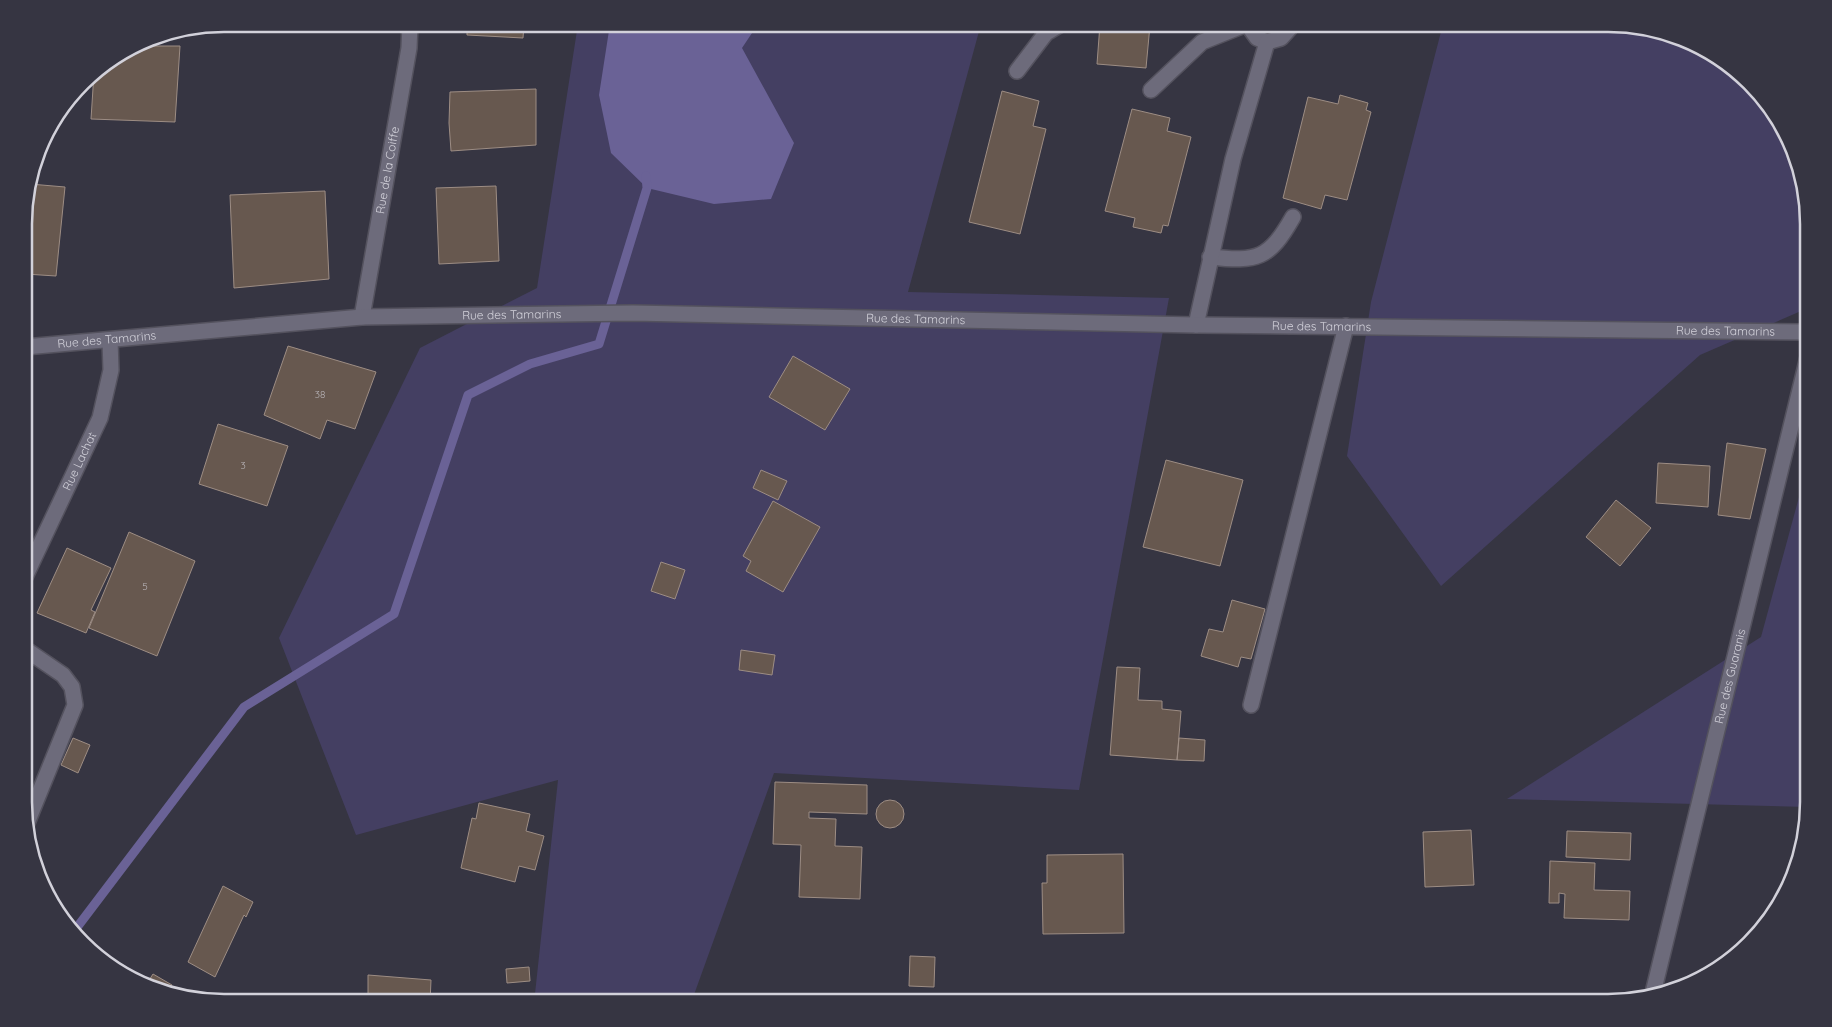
<svg xmlns="http://www.w3.org/2000/svg" width="1832" height="1027" viewBox="0 0 1832 1027" font-family="Quicksand,sans-serif">
	<style>
		.green { fill: #443f62 }
		.water { fill: #6a6296 }
		.lines { fill: none; stroke-linecap: round; stroke-linejoin: round }
		.stream { stroke: #6a6296; stroke-width: 9 }
		.building { fill: #67584f; stroke: #9d8d84 }
		.minor-casing { stroke: #54525e; stroke-width: 18 }
		.minor { stroke: #6d6b7b; stroke-width: 15 }
		.labels { text-anchor: middle; stroke-width: 4.5; stroke-linejoin: round; paint-order: stroke }
		.number-label { font-size: 10px; fill: #b7b3b7 }
		.street-label { font-size: 12px; fill: #d2d1da; stroke: #363542 }
		.rim { fill: none; stroke: #d2d1da; stroke-width: 2.5 }
	</style>
	<rect width="100%" height="100%" fill="#363542"/>
	<path class="green" d="M578 24H981L908 292 1169 298 1079 790 774 773 691 1003H534L558 780 356 835 279 638 420 348 537 288Z
		M1443 24H1607L1659 31 1707 51 1775 113 1798 161 1808 211V308L1700 355 1441 586 1347 456 1371 302Z
		M1808 464V807L1507 799 1761 637Z"/>
	<path class="water" d="M610 24H758L742 48 794 143 771 199 714 204 647 188 611 153 599 95Z"/>
	<g class="lines">
		<path class="stream" d="M75 930 244 707 394 614 468 395 530 364 599 344 647 188 646 176"/>
	</g>
	<path class="building" d="M225 24H302V28L278 27V30H212V26Z
		M467 24H524L523 38 467 35Z
		M1100 24 1150 25 1146 68 1097 64Z
		M136 46H180L175 122 91 119 94 73Z
		M536 89V145L451 151 449 123 450 92Z
		M1002 91 1039 101 1033 126 1046 129 1020 234 969 222Z
		M1340 95 1368 103 1366 110 1371 112 1347 200 1325 195 1321 209 1283 198 1308 97 1338 104Z
		M1132 109 1170 118 1167 131 1191 137 1168 226 1163 225 1161 233 1133 227 1135 218 1105 211Z
		M30 184 65 187 56 276 25 274V199Z
		M496 186 499 261 439 264 436 188Z
		M325 191 329 279 234 288 230 195Z
		M288 346 376 372 355 429 327 420 320 439 264 415Z
		M793 356 850 389 825 430 769 397Z
		M218 424 288 446 267 506 199 484Z
		M1727 443 1766 449 1750 519 1718 515Z
		M1166 460 1243 480 1220 566 1143 547Z
		M1658 463 1710 466 1708 507 1656 503Z
		M761 470 787 481 778 500 753 488Z
		M1616 500 1651 528 1620 566 1586 537Z
		M773 501 820 527 783 592 746 571 751 561 743 556Z
		M129 532 195 561 157 656 89 628Z
		M67 548 111 568 91 610 95 612 86 633 37 613Z
		M661 562 685 570 675 599 651 591Z
		M1232 600 1265 609 1251 659 1241 657 1238 667 1201 656 1209 629 1223 632Z
		M741 650 775 655 772 675 739 670Z
		M1117 667 1140 668 1138 700 1162 701V709L1181 711 1177 760 1110 755Z
		M73 738 90 745 78 773 61 765Z
		M1179 738 1205 740 1204 761 1177 760Z
		M775 782 867 785V814L809 812V818L836 819 835 846 862 847 860 899 799 897 801 845 773 844Z
		M876 814a14 14 0 1 1 28 0a14 14 0 1 1-28 0Z
		M479 803 530 814 526 831 544 836 535 870 519 866 515 882 461 868 472 818 476 819Z
		M1471 830 1474 885 1425 887 1423 832Z
		M1567 831 1631 833 1630 860 1566 857Z
		M1123 854 1124 933 1043 934 1042 883H1047V855Z
		M1550 861 1595 863 1594 890 1630 891 1629 920 1564 918 1565 894 1559 893V903H1549Z
		M223 886 253 902 246 917 244 915 215 977 188 962Z
		M910 956 935 957 934 987 909 986Z
		M529 967 530 981 507 983 506 969Z
		M153 974 172 985 167 994 146 985Z
		M368 975 431 980 430 1003H368Z"/>
	<g class="lines">
		<g class="minor-casing">
			<g id="minor">
				<path d="M1247 24 1257 38 1267 42"/>
				<path d="M1017 71 1046 33 1061 24"/>
				<path d="M1151 90 1202 42 1247 24"/>
				<path d="M1210 257C1258 262 1269 259 1293 217"/>
				<path id="s1" d="M362 317 409 48 410 24"/>
				<path d="M1196 325 1233 159 1267 42 1281 38 1290 28V24"/>
				<path id="s2" d="M25 347 362 317 633 313 1196 325 1808 332"/>
				<path id="s3" d="M25 577 100 418 111 370 110 340"/>
				<path d="M25 649 63 675 72 687 75 705 25 828"/>
				<path d="M1251 705 1346 326"/>
				<path id="s4" d="M1652 997 1808 357"/>
			</g>
		</g>
		<use href="#minor" class="minor"/>
	</g>
	<g class="labels">
		<g class="number-label">
			<text x="320" y="398">38</text>
			<text x="243" y="469">3</text>
			<text x="145" y="590">5</text>
		</g>
		<g class="street-label">
			<text dy="4" stroke="none"><textPath href="#s1" startOffset="149">Rue de la Coiffe</textPath></text>
			<text dy="4" stroke="none"><textPath href="#s2" startOffset="488">Rue des Tamarins</textPath></text>
			<text dy="4" stroke="none"><textPath href="#s2" startOffset="892">Rue des Tamarins</textPath></text>
			<text dy="4" stroke="none"><textPath href="#s2" startOffset="1298">Rue des Tamarins</textPath></text>
			<text dy="4" stroke="none"><textPath href="#s2" startOffset="1702">Rue des Tamarins</textPath></text>
			<text dy="4" stroke="none"><textPath href="#s2" startOffset="82">Rue des Tamarins</textPath></text>
			<text dy="4" stroke="none"><textPath href="#s3" startOffset="128">Rue Lachat</textPath></text>
			<text dy="4" stroke="none"><textPath href="#s4" startOffset="330">Rue des Guaranis</textPath></text>
		</g>
	</g>
	<path d="M0 0H1832V1027H0ZM224 32H1608A192 192 0 0 1 1800 224V802A192 192 0 0 1 1608 994H224A192 192 0 0 1 32 802V224A192 192 0 0 1 224 32Z" fill="#363542" fill-rule="evenodd"/>
	<path class="rim" d="M224 32H1608A192 192 0 0 1 1800 224V802A192 192 0 0 1 1608 994H224A192 192 0 0 1 32 802V224A192 192 0 0 1 224 32Z"/>
</svg>
